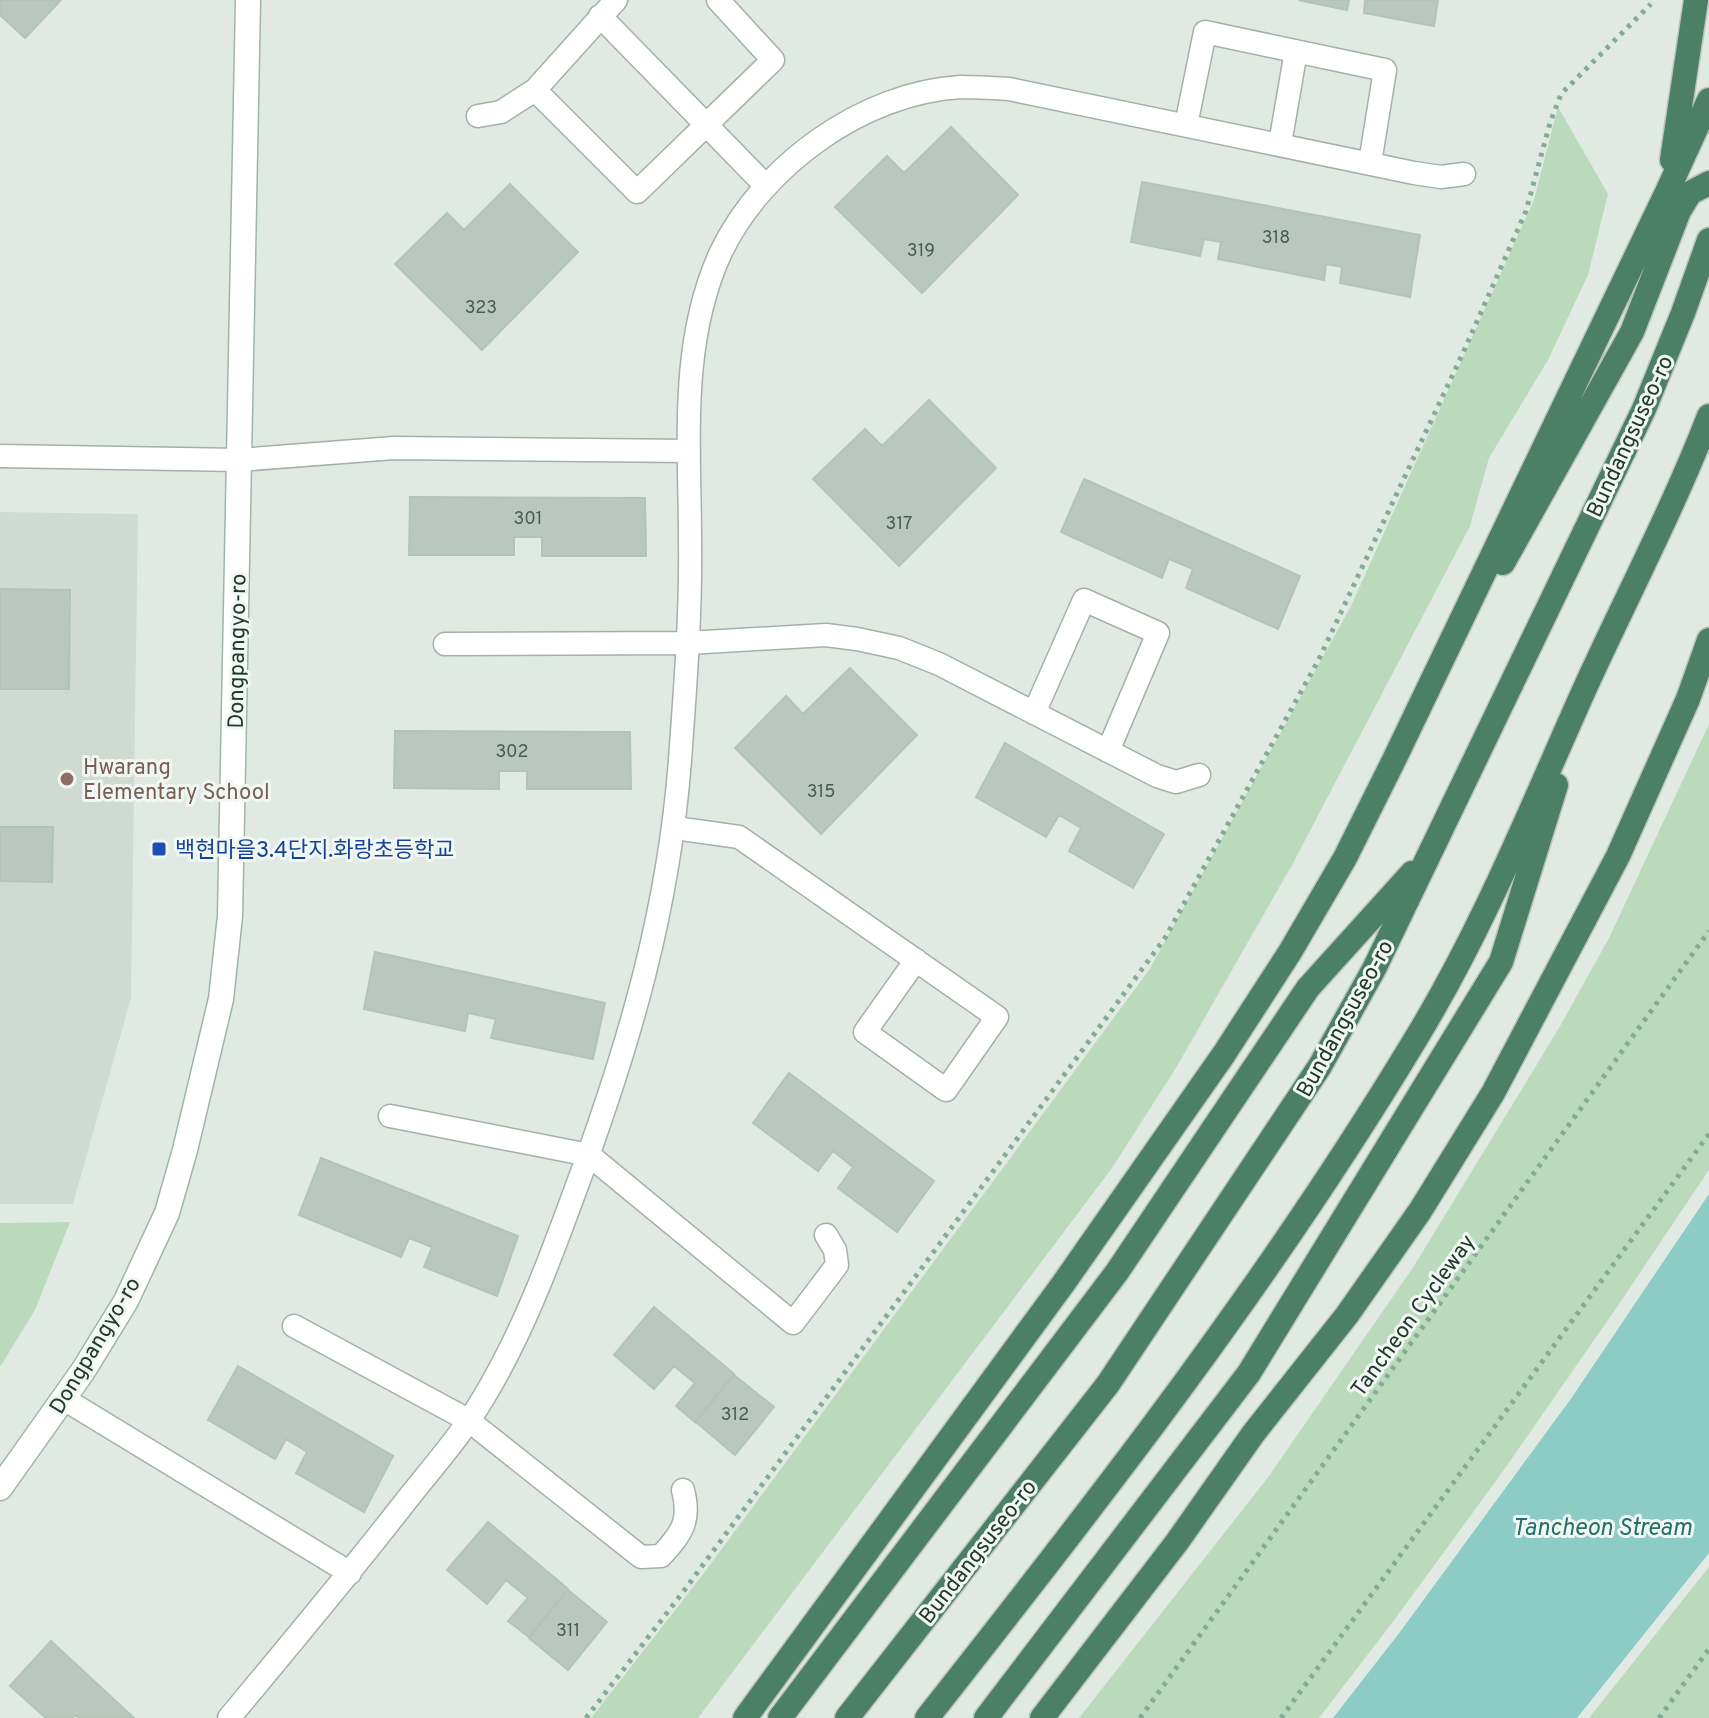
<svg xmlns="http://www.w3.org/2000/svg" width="1709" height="1718" viewBox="0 0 1709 1718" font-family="Overpass,'Noto Sans KR',sans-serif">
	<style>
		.built { fill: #cfdad2 }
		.green { fill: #bbdabb }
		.water { fill: #8cccc5 }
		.building { fill: #b9c8be; stroke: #b3c3b8; stroke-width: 2 }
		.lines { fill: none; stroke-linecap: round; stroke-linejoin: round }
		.service-casing { stroke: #a3b1a9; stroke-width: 25 }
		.secondary-casing { stroke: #a0b5a8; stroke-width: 27 }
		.trunk-casing { stroke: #bdc4c0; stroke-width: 27 }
		.path { stroke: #83ac94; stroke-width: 5; stroke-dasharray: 4 6; stroke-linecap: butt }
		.service { stroke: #fff; stroke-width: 22 }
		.secondary { stroke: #fff; stroke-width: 24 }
		.trunk { stroke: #4c8066; stroke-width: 24 }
		.education-dot { fill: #8d6e63; stroke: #f1f7f2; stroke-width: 3 }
		.transit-dot { fill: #1a4fb4; stroke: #f1f7f2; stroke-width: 3 }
		.labels { text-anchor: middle; stroke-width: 6; stroke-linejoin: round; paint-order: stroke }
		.number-label { font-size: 18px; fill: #485d51 }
		.street-label { font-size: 22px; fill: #22392d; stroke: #f1f7f2 }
		.education-label { font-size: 22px; fill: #785e54; stroke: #f1f7f2; text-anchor: start }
		.transit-label { font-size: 22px; fill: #164399; stroke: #f1f7f2; text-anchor: start }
		.water-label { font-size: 24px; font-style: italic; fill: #217169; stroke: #f1f7f2 }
	</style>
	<rect width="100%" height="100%" fill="#e0eae3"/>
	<path class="built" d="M0 512 138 514 131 998 73 1204H0Z"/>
	<path class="green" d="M1558 107 1608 194 1588 275 1548 360 1489 458 1470 526 1292 865 1176 1068 1112 1168 698 1718H591L704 1573 1149 970 1351 606 1534 200Z
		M1709 724V1170L1617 1307 1501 1474 1392 1623 1319 1718H1079L1269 1476 1414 1266 1559 1028 1609 938Z
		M70 1222 35 1310 0 1367V1223Z
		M1709 1567V1718H1589L1697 1582Z"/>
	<path class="water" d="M1709 1194V1553L1577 1718H1333L1400 1632 1570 1400Z"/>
	<path class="building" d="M0 0H61L25 38 0 15Z
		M1298 0H1349L1347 10Z
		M1365 0H1438L1434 26 1364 13Z
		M951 127 1018 195 922 293 835 207 887 156 904 173Z
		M1142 182 1420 235 1410 297 1340 283 1342 267 1326 264 1324 280 1218 259 1221 242 1204 239 1200 256 1131 242Z
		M510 184 578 252 482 350 395 264 447 213 464 230Z
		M929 400 996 468 899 566 813 479 865 429 882 446Z
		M1084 479 1300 576 1278 629 1186 588 1193 569 1169 559 1162 578 1061 532Z
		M410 497 645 498 646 556H542V537H514V555H409Z
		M0 589 70 590 69 689H0Z
		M850 668 917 735 821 834 735 748 786 696 803 714Z
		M395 731 630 732 631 789H527V771H499V789L394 788Z
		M1005 743 1164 834 1133 888 1069 851 1081 828 1059 815 1046 837 976 797Z
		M0 827H53L52 882 0 881Z
		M375 952 605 1003 593 1059 491 1038 496 1019 468 1013 465 1031 364 1009Z
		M789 1073 934 1181 897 1232 838 1188 853 1167 833 1151 818 1171 753 1123Z
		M321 1158 518 1236 497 1296 424 1267 432 1247 409 1238 401 1257 299 1215Z
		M654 1307 734 1374 695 1422 676 1406 695 1383 674 1366 654 1389 614 1355Z
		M238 1366 393 1456 364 1512 296 1473 307 1452 286 1439 275 1459 208 1420Z
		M734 1375 774 1407 735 1455 696 1422Z
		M488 1522 568 1589 529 1637 508 1621 528 1598 506 1580 487 1604 447 1570Z
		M568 1590 607 1622 568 1670 529 1638Z
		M51 1641 134 1718H79L75 1715 72 1718H46L10 1686Z"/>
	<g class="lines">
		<g class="service-casing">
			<path id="service" d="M616 0 535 90 637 192 773 60 718 0
				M600 16 765 185
				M478 116 501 112 535 90
				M1186 125 1205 32 1385 70 1370 163
				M1280 144 1296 51
				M0 456 239 460 394 448 689 451
				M445 644 688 643 826 635 857 639 899 648 939 664 1157 776 1176 782 1199 775
				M1034 713 1084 600 1158 633 1108 751
				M675 828 739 837 997 1017 946 1090 865 1032 916 960
				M390 1116 589 1155 793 1323 837 1265 835 1250 826 1235
				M294 1326 468 1420 641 1557 661 1556C682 1533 691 1521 683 1490
				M64 1399 350 1573
				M229 1718C287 1648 346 1578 402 1506 430 1470 461 1436 484 1397 523 1332 549 1262 575 1191 630 1044 671 903 681 746 686 678 691 609 690 541 690 444 679 343 721 252 763 165 863 93 960 87 977 87 993 88 1009 89L1414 173 1441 177 1464 174"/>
		</g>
		<g class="secondary-casing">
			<path id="secondary" d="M0 1488 83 1371 126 1301 167 1213 185 1150 221 999 230 916 248 0"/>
		</g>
		<g class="trunk-casing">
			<path id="trunk" d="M1672 160 1696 0
				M1503 563 1632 332 1679 211 1690 193 1709 183
				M745 1718 1063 1284 1224 1054 1290 952 1345 858 1393 762 1667 192 1709 100
				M780 1718 1117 1272 1308 988 1412 873
				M847 1718 1108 1384 1320 1066 1374 969 1644 409 1683 313 1709 240
				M927 1718C1100 1499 1271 1279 1415 1040 1483 929 1532 806 1585 688 1626 598 1673 509 1709 416
				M986 1718 1249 1373 1501 962 1556 785
				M1042 1718 1177 1542 1253 1434 1347 1315 1420 1211 1493 1093 1618 856 1688 699 1709 640"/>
		</g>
		<path class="path" d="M586 1718 683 1592 1165 938 1319 659 1462 355 1526 211 1550 123 1561 94 1651 4
			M1140 1718 1709 931
			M1281 1718 1709 1134
			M1659 1718 1709 1649"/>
		<use href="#service" class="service"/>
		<use href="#secondary" class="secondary"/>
		<use href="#trunk" class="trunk"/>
	</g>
	<circle class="education-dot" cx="67" cy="779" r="8"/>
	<rect class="transit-dot" x="151" y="841" width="16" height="16" rx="4"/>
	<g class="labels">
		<g class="number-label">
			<text x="1276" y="243">318</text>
			<text x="921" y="256">319</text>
			<text x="481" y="313">323</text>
			<text x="528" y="524">301</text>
			<text x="899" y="529">317</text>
			<text x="512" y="757">302</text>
			<text x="821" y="797">315</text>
			<text x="735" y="1420">312</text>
			<text x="568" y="1636">311</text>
		</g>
		<g class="street-label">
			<text transform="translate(1629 436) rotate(-65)" y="8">Bundangsuseo-ro</text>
			<text transform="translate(236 651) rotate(-89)" y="8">Dongpangyo-ro</text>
			<text transform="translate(1344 1018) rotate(-61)" y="8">Bundangsuseo-ro</text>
			<text transform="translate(1412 1315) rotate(-54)" y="8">Tancheon Cycleway</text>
			<text transform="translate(94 1345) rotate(-59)" y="8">Dongpangyo-ro</text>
			<text transform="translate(977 1551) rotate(-52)" y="8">Bundangsuseo-ro</text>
		</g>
		<g class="education-label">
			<text x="83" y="774">Hwarang<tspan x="83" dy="25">Elementary School</tspan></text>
		</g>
		<g class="transit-label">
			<text x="175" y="857">백현마을3.4단지.화랑초등학교</text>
		</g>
		<g class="water-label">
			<text x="1602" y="1535">Tancheon Stream</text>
		</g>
	</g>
</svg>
